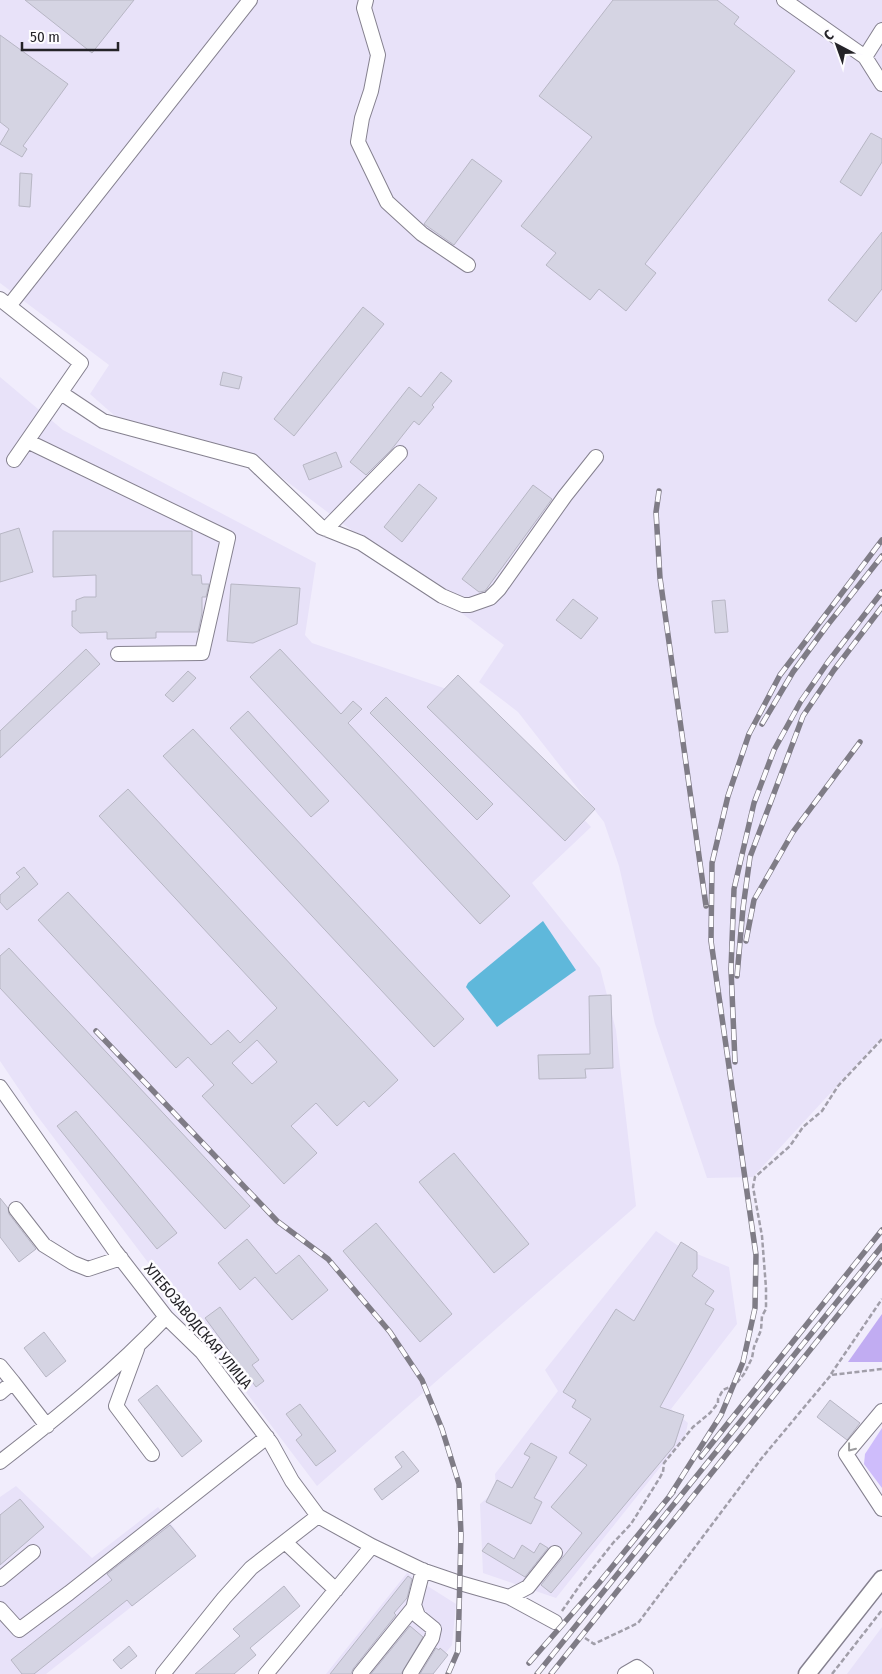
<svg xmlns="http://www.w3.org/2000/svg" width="882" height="1674" viewBox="0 0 882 1674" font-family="'Fira Sans Condensed',sans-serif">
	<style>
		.built { fill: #e8e2f9 }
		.green { fill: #cebcfb }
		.forest { fill: #c1acf2 }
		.water { fill: #5fb8db }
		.building { fill: #d5d4e3; stroke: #b7b6c4; fill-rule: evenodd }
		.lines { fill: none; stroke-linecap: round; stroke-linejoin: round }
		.minor-casing { stroke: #85818f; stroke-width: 16 }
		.major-casing { stroke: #85818f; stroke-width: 19 }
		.path { stroke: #a19ea9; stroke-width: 2.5; stroke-dasharray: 5 2.5; stroke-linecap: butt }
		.minor { stroke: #fff; stroke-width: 14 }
		.major { stroke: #fff; stroke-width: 16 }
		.rail-casing { stroke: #7f7c86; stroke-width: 5.5 }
		.rail { stroke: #fdfcff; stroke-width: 4; stroke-dasharray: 11; stroke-linecap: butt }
		.oneway { stroke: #9c9c9e }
		.labels { text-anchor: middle; stroke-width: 5; stroke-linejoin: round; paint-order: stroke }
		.street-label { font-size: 15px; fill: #242328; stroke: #fdfcff }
	</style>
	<rect width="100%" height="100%" fill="#f1edfc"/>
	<path class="built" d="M0 0H882V1037L753 1177 707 1178 655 1024 619 866 604 822 518 712 479 682 504 645 265 465 132 431 90 394 109 365 0 283Z
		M0 377 63 430 316 563 305 635 312 643 467 696 591 827 532 883 600 968 616 1030 636 1206 317 1486 35 1113 0 1061Z
		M656 1231 680 1247 729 1267 737 1324 671 1409 688 1423 685 1436 556 1598 483 1573 480 1504 496 1490 495 1474 558 1391 545 1370Z
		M16 1486 92 1558 158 1507 196 1556 46 1674H0V1497Z
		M407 1573 456 1604 452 1645 429 1674H326Z
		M882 1627V1674H847Z"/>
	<path class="green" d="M882 1428V1488L864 1464 865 1454Z"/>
	<path class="forest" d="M882 1314V1362H848Z"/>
	<path class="water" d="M543 921 576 970 497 1027 466 987 468 983Z"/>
	<path class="building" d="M25 0H134L92 53Z
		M613 0H717L739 17 734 24 795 71 645 264 656 273 626 311 599 289 590 300 546 265 556 253 521 226 592 137 539 96Z
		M0 35 68 84 23 146 27 149 22 157 0 144 9 129 0 122Z
		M871 133 882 139V162L861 196 840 182Z
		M472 159 502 181 454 245 424 224Z
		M20 173 32 174 30 207 19 206Z
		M882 232V289L856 322 828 300Z
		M363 307 384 324 294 436 274 419Z
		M223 372 242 377 239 389 220 385Z
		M441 372 452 381 432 405 434 407 419 425 414 421 391 450 366 475 350 462 409 387 421 397Z
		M336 452 342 467 309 480 303 465Z
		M419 484 437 498 402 542 384 527Z
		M533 485 552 499 485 591 479 592 462 579Z
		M19 528 33 572 0 582V534Z
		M53 531H192V575H201L202 584H209L206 597H202V613L198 632H156V638L107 639V632L80 633 72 626V611H76V600L84 597H96V575L53 577Z
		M231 584 300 588 297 624 253 643 227 641Z
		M573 599 598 618 581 639 556 620Z
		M725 600 728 632 715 633 712 601Z
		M86 649 100 664 0 758V731Z
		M280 649 341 714 353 701 362 709 348 723 510 896 480 924 250 677Z
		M188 671 196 678 173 702 165 695Z
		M458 675 595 809 565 841 427 707Z
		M386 697 493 804 477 820 370 713Z
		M248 711 329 801 311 817 230 728Z
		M193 729 464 1019 434 1047 163 756Z
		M128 789 398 1080 369 1107 364 1101 337 1126 316 1103 291 1126 317 1153 284 1184 202 1096 214 1085 188 1057 176 1068 38 920 68 892 211 1045 228 1030 240 1043 277 1008 99 816ZM257 1040 277 1062 252 1084 232 1063Z
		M24 867 38 884 7 910 0 902V895L20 877 16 873Z
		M9 948 250 1206 225 1229 0 988V956Z
		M611 995 613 1068 585 1069 586 1078 539 1079 538 1055 590 1054 589 996Z
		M76 1111 177 1233 157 1249 57 1126Z
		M454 1153 529 1244 494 1273 419 1182Z
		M0 1198 8 1208 9 1214 36 1249 19 1262 0 1237Z
		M376 1223 452 1314 420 1342 343 1251Z
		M247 1239 276 1274 299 1255 328 1290 292 1320 255 1277 240 1290 218 1263Z
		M681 1242 697 1252V1269L692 1276 714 1291 705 1304 714 1309 660 1407 684 1415 674 1446 551 1593 541 1585 582 1533 551 1507 587 1465 569 1453 591 1419 572 1407 576 1400 563 1392 616 1309 634 1321Z
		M220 1307 259 1360 252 1365 264 1381 256 1387 205 1318Z
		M44 1332 66 1361 46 1377 24 1348Z
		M157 1385 202 1441 182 1457 138 1400Z
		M830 1400 860 1423 847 1440 817 1417Z
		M300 1404 336 1451 316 1466 296 1440 302 1435 286 1414Z
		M531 1443 557 1457 534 1498 542 1502 531 1524 486 1502 497 1480 512 1488 530 1457 524 1454Z
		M403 1451 419 1471 382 1500 374 1489 402 1467 395 1457Z
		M20 1499 44 1527 0 1565V1515Z
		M170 1525 196 1556 132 1606 127 1600 34 1674H22L11 1660 112 1580 107 1574Z
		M488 1543 514 1559 522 1545 534 1553 540 1543 548 1548 525 1577 482 1551Z
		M408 1576 412 1579 407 1598 394 1613 396 1615 353 1669 351 1674H330Z
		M284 1586 300 1606 250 1648 256 1655 234 1674H195L240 1636 233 1629Z
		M410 1626 423 1637 401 1674H371Z
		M129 1646 137 1656 121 1669 113 1660Z
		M436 1648 439 1650 440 1648 448 1655 433 1674H420Z"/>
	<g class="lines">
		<g class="minor-casing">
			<path id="minor" d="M366 0 364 8 378 55 371 91 362 118 358 142 387 202 422 234 468 265
				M784 0 865 57 882 84
				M865 57 882 30
				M0 299 81 363 14 460
				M9 306 250 0
				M61 393 103 421 252 461 321 527 361 543 442 596 463 605H470L490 598 499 589 565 496 596 457
				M27 441 228 538 202 653 118 654
				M326 529 400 453
				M0 1087 115 1251 166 1317 202 1352 271 1443 292 1481 318 1516 372 1546 422 1570 460 1583 509 1597 555 1622
				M16 1209 44 1245 73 1263 88 1269 121 1258
				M137 1349 116 1406 152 1454
				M0 1366 13 1382
				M0 1393 13 1382 47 1426
				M882 1411 846 1454 882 1509
				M0 1462C58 1417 116 1370 166 1317
				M285 1542 336 1590
				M0 1579 33 1552
				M509 1597 528 1587 555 1553
				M0 1609 19 1630 69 1593 267 1437
				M163 1674 224 1598 251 1568 318 1516
				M266 1674 372 1546
				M360 1674 414 1607
				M410 1674 432 1638 434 1629 418 1616 414 1605 423 1570
				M625 1674 637 1667 646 1674"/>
		</g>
		<g class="major-casing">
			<path id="major" d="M807 1674 882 1579"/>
		</g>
		<path class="path" d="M831 1374 882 1299
			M562 1611 580 1585 613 1543 631 1524 659 1479 663 1472 664 1463 693 1427 710 1413 718 1403V1399L723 1390 736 1384 744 1374 752 1358 754 1347 761 1330 762 1316 766 1309V1288L762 1236 753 1187 755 1177 790 1146 803 1127 822 1111 838 1086 882 1039
			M585 1638 594 1644 638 1623 761 1459 831 1375 882 1369
			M832 1674 882 1610"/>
		<use href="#minor" class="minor"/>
		<use href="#major" class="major"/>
		<g class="rail-casing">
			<path id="rail" d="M659 491 656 512 660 578 706 906
				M762 724 793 672 826 627 882 556
				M746 941 754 900 793 832 860 742
				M737 976 743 908 750 857 803 716 834 670 882 607
				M96 1031 277 1221 328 1259 390 1332 422 1380 442 1429 459 1484 461 1535 458 1651 448 1674
				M735 1062 731 969 734 889 754 803 774 750 801 701 828 662 882 592
				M701 1457 882 1230
				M669 1497 721 1415 743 1362 755 1308 756 1255 711 941 712 863 728 796 749 734 780 675 882 540
				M529 1663 599 1583 673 1492
				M537 1674 882 1246
				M551 1674 882 1260"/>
		</g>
		<use href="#rail" class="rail"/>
	</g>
	<defs><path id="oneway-chevron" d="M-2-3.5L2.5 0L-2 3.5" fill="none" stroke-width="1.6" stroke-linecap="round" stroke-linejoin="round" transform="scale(1.25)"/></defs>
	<use class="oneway" href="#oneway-chevron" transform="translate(851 1448) rotate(128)"/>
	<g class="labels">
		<g class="street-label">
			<text transform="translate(198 1326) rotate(50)" y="5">ХЛЕБОЗАВОДСКАЯ УЛИЦА</text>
		</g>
	</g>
	<g transform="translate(837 45) rotate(319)" stroke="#fdfcff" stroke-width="4" paint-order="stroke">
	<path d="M0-4L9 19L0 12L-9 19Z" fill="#242328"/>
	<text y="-8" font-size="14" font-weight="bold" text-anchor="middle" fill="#242328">С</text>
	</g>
	<path d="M22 42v8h96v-8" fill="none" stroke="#242328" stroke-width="2.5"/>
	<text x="30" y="42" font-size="15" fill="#242328" stroke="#fdfcff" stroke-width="4" paint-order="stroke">50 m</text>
</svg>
